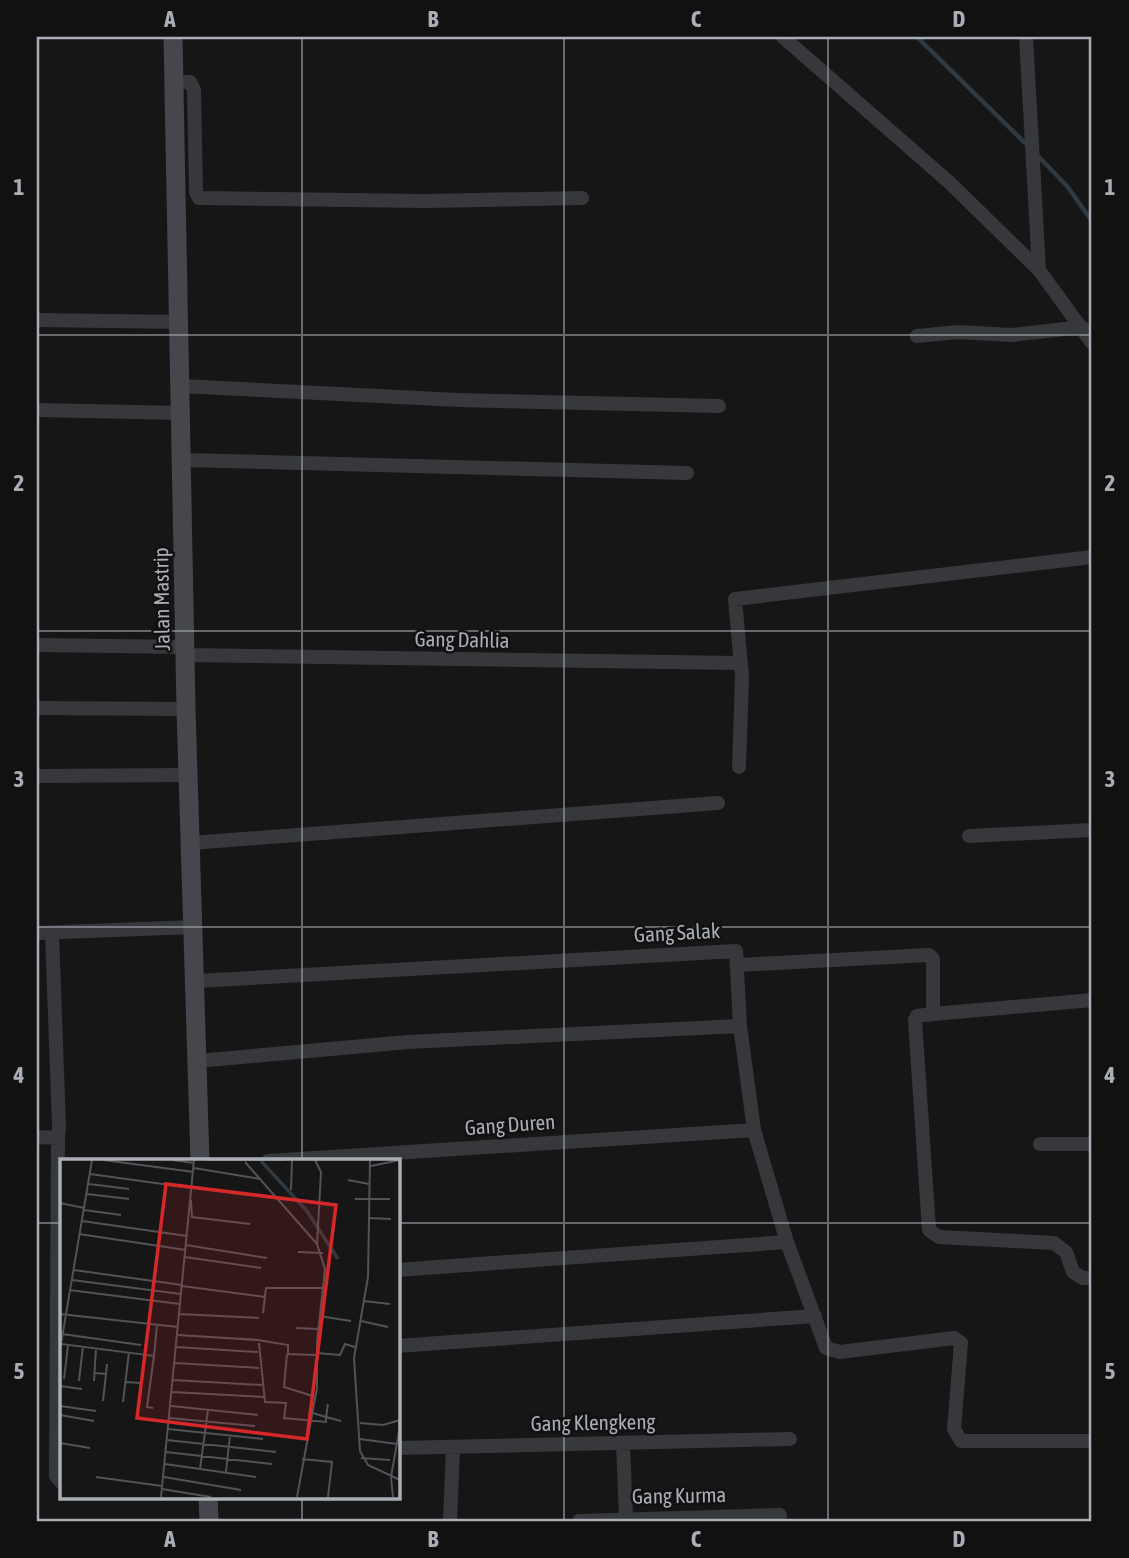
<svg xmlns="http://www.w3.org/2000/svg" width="1129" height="1558" viewBox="0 0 1129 1558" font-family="'Asap Condensed',sans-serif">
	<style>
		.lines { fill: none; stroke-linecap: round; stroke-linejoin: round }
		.stream { stroke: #30393f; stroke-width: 4.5 }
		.minor { stroke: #37383c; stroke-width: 14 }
		.secondary { stroke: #45474c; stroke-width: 19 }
		.grid { fill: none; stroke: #a9aeb6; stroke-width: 2; stroke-opacity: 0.55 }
		.labels { text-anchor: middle; stroke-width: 5; stroke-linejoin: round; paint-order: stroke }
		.street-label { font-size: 21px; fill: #a9aeb6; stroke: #111112 }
		.inset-river { fill: none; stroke: #30393f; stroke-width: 3.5 }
		.inset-road { fill: none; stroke: #515357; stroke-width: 2 }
		.view { fill: #d62828; fill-opacity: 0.15; stroke: #d62828; stroke-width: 3.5 }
		.inset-edge { fill: none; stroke: #a9aeb6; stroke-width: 3.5 }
		.neatline { fill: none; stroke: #a9aeb6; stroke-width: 2.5 }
		.grid-label { font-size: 23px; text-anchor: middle; font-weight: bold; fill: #a9aeb6 }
	</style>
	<rect width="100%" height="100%" fill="#161617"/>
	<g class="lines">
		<path class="stream" d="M917 37 1028 146
			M1037 155 1067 186 1092 221"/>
		<path class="minor" d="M783 37 950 183 1039 270
			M1026 37 1039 270 1092 343
			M174 82H190L194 90 196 192 199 198 425 201 582 198
			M37 320 180 322
			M917 336 958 332 1011 335 1082 327
			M181 386 458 400 719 406
			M37 410 182 413
			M184 460 687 473
			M37 645 185 647
			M185 655 738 663
			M37 708 186 709
			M739 767 742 677 735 599 1092 557
			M37 776 189 775
			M969 836 1092 830
			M191 843 718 803
			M37 933 193 927
			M738 965 929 955 933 959V1014L1092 1000
			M197 981 736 951 740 1026 754 1130 787 1242 826 1348 840 1352 954 1338 961 1343 954 1429 961 1441H1092
			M933 1014 917 1016 915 1020 929 1230 939 1237 1054 1243 1066 1252 1073 1272 1083 1278H1092
			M197 1061 408 1042 740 1026
			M37 1137 58 1138 59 1126 52 933
			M58 1138 56 1476 61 1482
			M1040 1144H1092
			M268 1161 754 1130
			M397 1270 787 1242
			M397 1346 815 1316
			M623 1444 626 1518
			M397 1448 790 1439
			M450 1521 453 1448
			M579 1521 780 1515"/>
		<path class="secondary" d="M173 37 186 709 200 1161
			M208 1497 209 1521"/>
	</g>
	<path class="grid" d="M302 37V1161M564 37V1521M828 37V1521M37 335H1092M37 631H1092M37 927H1092M37 1223H61M397 1223H1092M302 1497V1521"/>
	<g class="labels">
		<g class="street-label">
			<text transform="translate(162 599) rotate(-91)" y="7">Jalan Mastrip</text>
			<text transform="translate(462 640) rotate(1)" y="7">Gang Dahlia</text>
			<text transform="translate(677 933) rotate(-3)" y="7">Gang Salak</text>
			<text transform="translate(510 1125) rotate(-4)" y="7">Gang Duren</text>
			<text transform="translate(593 1423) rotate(-1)" y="7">Gang Klengkeng</text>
			<text transform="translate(679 1496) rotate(-1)" y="7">Gang Kurma</text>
		</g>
	</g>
	<g transform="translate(60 1159)">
		<rect width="340" height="340" fill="#161617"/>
		<path class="inset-river" d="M201 2 247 52 278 100"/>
		<path class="inset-road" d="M32 1 1 185 94 197 97 166M43 1 134 13M113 1 134 4M146 1H226M310 1 308 118 294 199 300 292 308 306 340 321M185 3 257 85M311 7 340 1M134 9 200 20M30 15 132 29M288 21 309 25M29 25 69 30M231 31 232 1M27 35 69 40M295 40H330M131 41 132 58 190 65M0 44 24 49M24 51 61 56M309 59 331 60M22 62 127 77M19 75 126 91M126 86 207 99M238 93 263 94M125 98 201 109M14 111 122 126M12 121 121 135M122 127 205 138M9 131 120 145M304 142 330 145M203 154 206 129H264M0 155 118 168M119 155 199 159M259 157 291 162M301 162 328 168M236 169 258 170M2 175 81 186M118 176 198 181 228 186V195L256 196M199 184 205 243 226 244 224 259 266 263V258L253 254M116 188 198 193M256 194 280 196 285 185 295 188M227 195 224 228 256 238M115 204 199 209M34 214 46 215 47 205M4 220 8 186M113 221 202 226M19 222 23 187M34 222 36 189M65 223 81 224 79 244M0 227 22 230M112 233 204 238M43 242 46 215M63 243 69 193M268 245 266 258 281 262M0 247 36 252M111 247 198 256M93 249 87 248 94 197M0 256 34 262M109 259 195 267M300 264 323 266 340 261M108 270 203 280M300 280 337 285M107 281 216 293M0 284 30 289M106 293 212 305M301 299 330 301M242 300 272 303 268 338M105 305 196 318M140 310 148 251M166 313 170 276M36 318 102 327M104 318 181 331M102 330 151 338M101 338 134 1M237 338 257 229V183L265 110 257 85 261 13 255 1M333 338 331 318 340 267"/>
		<path class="view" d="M106 25 276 46 247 280 77 259Z"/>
		<rect width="340" height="340" class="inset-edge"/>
	</g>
	<rect width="1129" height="1558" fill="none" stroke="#111112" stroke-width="77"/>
	<rect x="38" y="38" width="1052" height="1482" class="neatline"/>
	<g class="grid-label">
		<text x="170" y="27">A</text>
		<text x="433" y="27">B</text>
		<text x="696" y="27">C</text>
		<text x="959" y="27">D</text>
		<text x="19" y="195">1</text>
		<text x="1110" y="195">1</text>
		<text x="19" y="491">2</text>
		<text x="1110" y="491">2</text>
		<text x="19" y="787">3</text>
		<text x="1110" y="787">3</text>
		<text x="19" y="1083">4</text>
		<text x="1110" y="1083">4</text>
		<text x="19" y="1379">5</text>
		<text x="1110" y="1379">5</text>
		<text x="170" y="1547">A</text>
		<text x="433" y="1547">B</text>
		<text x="696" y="1547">C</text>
		<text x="959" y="1547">D</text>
	</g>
</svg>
